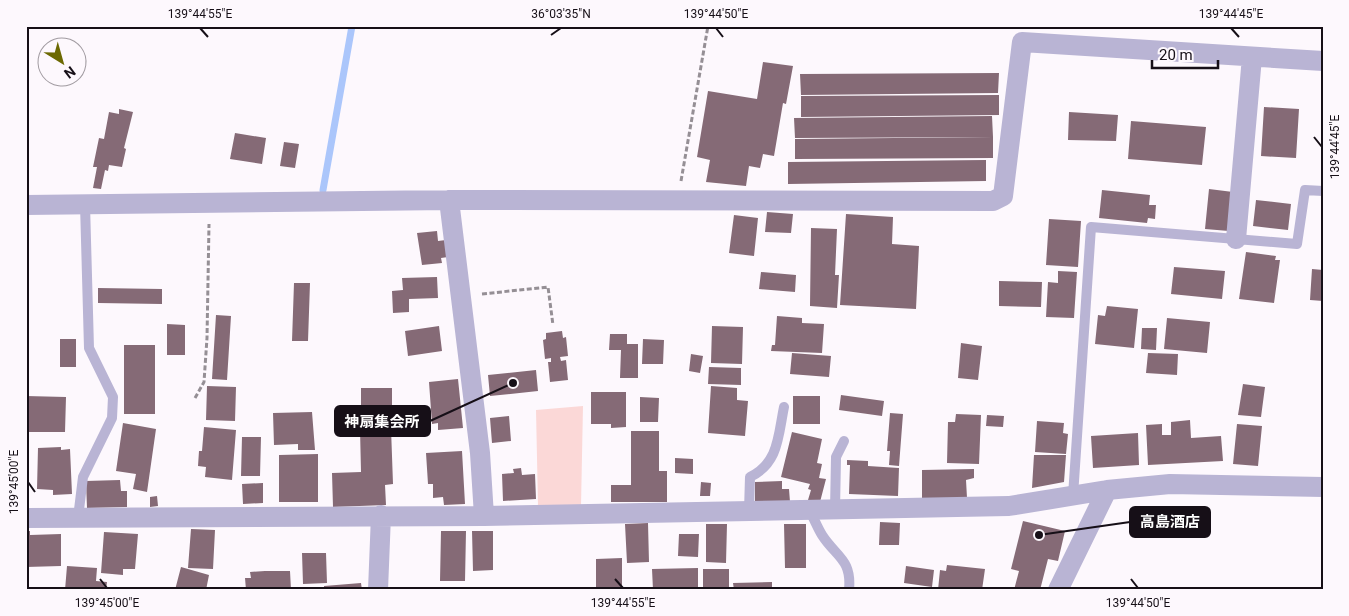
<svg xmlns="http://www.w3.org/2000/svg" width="1349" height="616" viewBox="0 0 1349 616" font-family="Roboto,'Noto Sans JP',sans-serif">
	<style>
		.green { fill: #fbd8d7 }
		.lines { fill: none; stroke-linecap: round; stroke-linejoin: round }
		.stream { stroke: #abc6fb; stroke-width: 7 }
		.building { fill: #856a76 }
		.path { stroke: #958f95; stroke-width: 3; stroke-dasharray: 5 2.5; stroke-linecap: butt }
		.service { stroke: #b9b4d4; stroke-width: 10 }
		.minor { stroke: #b9b4d4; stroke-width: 20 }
		.ticks { fill: none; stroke: #160f17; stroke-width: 2 }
		.leader { fill: none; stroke: #160f17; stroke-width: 2 }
		.callout-dot { fill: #160f17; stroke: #fdf8fd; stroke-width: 2 }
		.callout { fill: #160f17; stroke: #160f17; stroke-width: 2 }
		.callout-label { font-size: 15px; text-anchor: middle; font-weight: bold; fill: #fff }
		.neatline { fill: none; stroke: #160f17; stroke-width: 2 }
		.ticks-label { font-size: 12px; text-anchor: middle; fill: #160f17 }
	</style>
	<rect width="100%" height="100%" fill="#fdf8fd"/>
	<path class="green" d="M583 406 581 506H538L536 410Z"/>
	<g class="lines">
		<path class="stream" d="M323 190 352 26"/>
	</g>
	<path class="building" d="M763 62 793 66 786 104 783 103 774 156 763 154 760 168 749 166 746 186 706 182 710 160 697 157 708 91 757 99Z
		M999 73 998 93 801 95 800 74Z
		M999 95V115L801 117V96Z
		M1264 107 1299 109 1296 158 1261 156Z
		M119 109 133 112 124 148 126 149 122 167 109 165 108 171 105 170 101 189 93 188 97 167H93L99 138 104 139 109 112 119 114Z
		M1069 112 1118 115 1116 141 1068 140Z
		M992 116 993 137 795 138 794 118Z
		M1131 121 1206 127 1202 165 1128 159Z
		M235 133 266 138 262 164 230 159Z
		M993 137V158L795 159V139Z
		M284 142 299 144 295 168 280 166Z
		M986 160V181L788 184V162Z
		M1209 189 1233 192 1229 231 1205 229Z
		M1102 190 1150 195 1149 205H1156L1155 219 1148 218 1147 223 1099 218Z
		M1256 200 1291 204 1288 230 1253 226Z
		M767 212 793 214 791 233 765 232Z
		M846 214 893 217 892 244 919 246 916 309 840 305Z
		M734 215 758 218 754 256 729 253Z
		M1049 219 1081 221 1078 267 1046 265Z
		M811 228 837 229 835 275H839L837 308 810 306Z
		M437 231 438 241 446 240 448 257 441 258 442 263 422 265 417 233Z
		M1246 252 1276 256 1275 260H1280L1274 303 1239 299Z
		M1174 267 1225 271 1222 299 1171 294Z
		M1312 269 1323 270V301L1310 300Z
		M1058 271 1077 272 1074 318 1046 317 1048 282 1058 283Z
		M761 272 796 275 795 292 759 289Z
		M437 277 438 298 409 299V312L393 313 392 291 403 290 402 278Z
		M999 281 1042 282 1041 307 999 306Z
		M294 283H310L308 341H292Z
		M98 288 162 289V304L98 303Z
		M1107 306 1138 309 1134 348 1095 344 1098 315 1105 316Z
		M216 315 231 316 227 380 212 379Z
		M777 316 802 318V323L824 324 822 353 771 351 772 345H775Z
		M1167 318 1210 322 1207 353 1164 349Z
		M167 324 185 325V355H167Z
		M439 326 442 351 408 356 405 331Z
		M712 326 743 327 742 364 711 363Z
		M1142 328H1157L1156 350 1141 349Z
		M562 331 563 338 566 337 568 356 560 357 561 361 566 360 568 380 550 382 548 362H551V358L545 359 543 340 546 339V333Z
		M610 334H627V344H638V378H620L621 350H609Z
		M60 339H76V367H60Z
		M643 339 664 340 663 364H642Z
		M961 343 982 346 978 380 958 378Z
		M124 345H155V414H124Z
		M792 353 831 356 829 377 790 374Z
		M1148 353 1178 354 1177 375 1146 373Z
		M691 354 703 356 700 373 689 371Z
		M709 367 741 368V385L708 384Z
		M536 370 538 391 490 396 488 375Z
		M458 379 463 428 438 430V423L432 424 429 382Z
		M1243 384 1265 387 1261 417 1238 415Z
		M207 386 236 387 235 421 206 420Z
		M711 386 737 388V400L748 401 745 436 708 433Z
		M361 388H392V415L361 416Z
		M591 392H626V427L611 428V424H591Z
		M841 395 884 401 882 416 839 410Z
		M26 396 66 397 65 432H26Z
		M793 396H820V424H793Z
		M640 397 659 398 658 422H640Z
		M312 412 315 450H298V444L274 445 273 413Z
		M890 413 903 414 899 466 889 465 890 451H887Z
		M956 414 981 415 979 464 947 463 948 422H955Z
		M987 415 1004 416 1003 427 986 426Z
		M509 416 511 441 492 443 490 418Z
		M1190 420 1191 438 1221 436 1223 461 1148 465 1146 425 1162 424V435H1171V422Z
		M1037 421 1064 423 1063 433 1068 434 1066 454 1035 452Z
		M123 423 156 429 147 492 133 489 136 474 116 471Z
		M1237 424 1262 426 1258 466 1233 464Z
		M204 427 236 430 232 480 205 477 206 467 198 466 199 451H202Z
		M391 428 393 484 385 485 386 505 333 507 332 473 361 472 360 429Z
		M631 431H659V471H667V502H611V485H631Z
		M792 432 822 439 817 463 822 464 819 478 826 479 820 502 808 500 811 490 808 489 810 484 781 477Z
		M1138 433 1139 465 1093 468 1091 436Z
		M242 437H261L260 476H241Z
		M61 447V450L70 449 72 494 53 495V490L37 489 38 448Z
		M462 451 465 504 444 505 443 497 433 498V484H428L426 453Z
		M318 454V502H279V455Z
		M1034 455H1066L1064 482 1032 488Z
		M675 458 693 459V474L675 473Z
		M847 460 868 461V466L899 468 898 496 849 494 850 465H847Z
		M521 468 522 475 535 474 536 499 503 501 502 474 514 473 513 469Z
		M974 469V478L966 480 967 498 922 499V470Z
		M120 480 121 491H127V507L87 508 86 481Z
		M782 481V489H789L790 502H755V482Z
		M701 482 711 483 710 496H700Z
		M263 483V503L243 504 242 484Z
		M157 496 158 506 150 507V497Z
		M1023 521 1065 531 1058 561 1048 559 1040 590H1014L1019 571 1011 569Z
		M880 522 900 523 899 545H879Z
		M648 523 649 562 627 563 625 524Z
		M706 524H727L726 563 706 562Z
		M784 524H806V568H785Z
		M191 529 215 530 213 569 188 568Z
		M26 531H30V535L61 534V566L26 567Z
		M441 531H466L465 581H440Z
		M472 531H493V570L473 571Z
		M104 532 138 534 135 569H123V575L101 573Z
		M679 534H699L698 557 678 556Z
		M302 553H326L327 583 303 584Z
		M622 558V590H596V559Z
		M947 565 985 569 982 590H938L940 570 946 571Z
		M67 566 97 568 96 581 107 582 106 590H65Z
		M906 566 934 570 932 587 904 583Z
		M181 567 209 575 206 590H175Z
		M698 568V590H653L652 569Z
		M703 569H729V590H703Z
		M265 571H290L291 590H246L245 578H251L250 572Z
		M772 582V590H734L733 583Z
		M361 583 362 590H324V586Z"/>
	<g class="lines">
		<path class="path" d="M681 181 708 26
			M482 294 548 287 553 325
			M195 398 204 382 207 338 209 224"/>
		<path class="service" d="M1073 496 1091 227 1297 244 1305 190 1323 191
			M809 510C814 518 817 527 822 535 836 557 852 559 849 590
			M835 510 836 457 844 441
			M749 511 750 477C779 463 778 436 784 407
			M78 518 83 477 112 418 113 397 89 348 85 204"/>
		<path class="minor" d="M449 200 480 453 484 516
			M26 205 449 200 993 201 1003 196 1022 42 1323 61
			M1236 239 1252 57
			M26 518 484 516 1009 506 1107 490 1170 484 1323 487
			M378 590 381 515
			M1058 590 1107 490"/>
	</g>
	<path class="ticks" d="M200 28 208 37M716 28 723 37M1231 28 1239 37M551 35 561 28M1314 137 1322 147M28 482 35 492M100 579 107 588M615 579 623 588M1131 579 1138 588"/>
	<path class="leader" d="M513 383L430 421M1039 535L1130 522"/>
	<g class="callout-dot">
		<circle cx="513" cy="383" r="5"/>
		<circle cx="1039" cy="535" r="5"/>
	</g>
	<g class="callout">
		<rect x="335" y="406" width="95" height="30" rx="5"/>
		<rect x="1130" y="507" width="80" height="30" rx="5"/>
	</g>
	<g class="callout-label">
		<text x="382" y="427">神扇集会所</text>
		<text x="1170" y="527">高島酒店</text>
	</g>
	<rect width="1349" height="616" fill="none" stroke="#fdf8fd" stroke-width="55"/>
	<g transform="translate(62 62) rotate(143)"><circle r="24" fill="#fdf8fd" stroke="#a19ba1"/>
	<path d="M0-4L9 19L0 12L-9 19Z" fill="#6c6902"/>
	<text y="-8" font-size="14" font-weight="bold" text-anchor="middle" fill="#160f17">N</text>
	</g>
	<path d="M1152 60v8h66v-8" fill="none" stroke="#160f17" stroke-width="2.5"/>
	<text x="1159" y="60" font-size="15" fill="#160f17" stroke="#fdf8fd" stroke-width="4" paint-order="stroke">20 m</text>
	<rect x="28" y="28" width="1294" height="560" class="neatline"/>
	<g class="ticks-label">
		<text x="200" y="18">139°44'55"E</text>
		<text x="561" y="18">36°03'35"N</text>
		<text x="716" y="18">139°44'50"E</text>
		<text x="1231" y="18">139°44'45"E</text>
		<text transform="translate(1335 147) rotate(-90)" y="4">139°44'45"E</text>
		<text transform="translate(14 482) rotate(-90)" y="4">139°45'00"E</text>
		<text x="107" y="607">139°45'00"E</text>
		<text x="623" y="607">139°44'55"E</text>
		<text x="1138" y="607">139°44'50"E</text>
	</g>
</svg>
